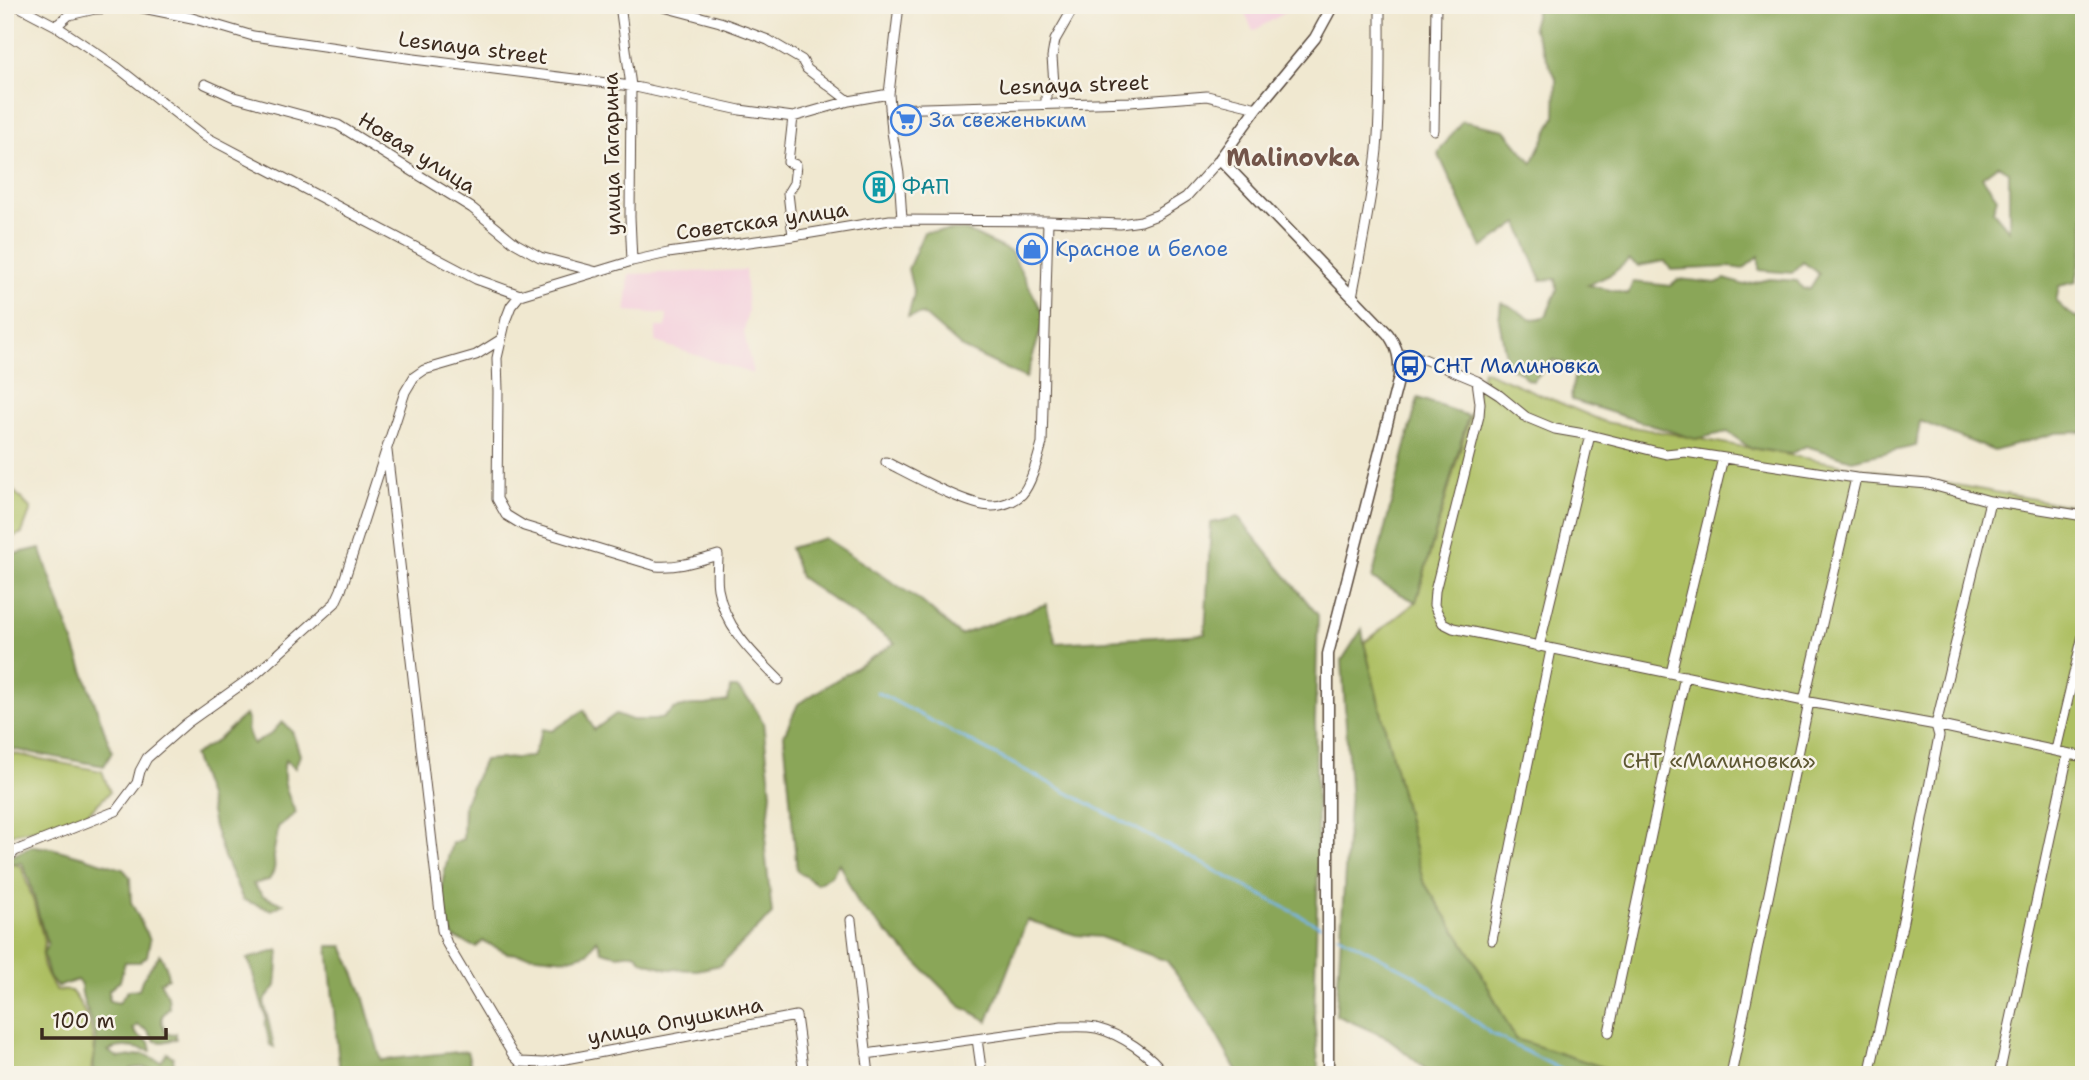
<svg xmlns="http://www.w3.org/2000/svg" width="2089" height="1080" viewBox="0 0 2089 1080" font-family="'Shantell Sans',sans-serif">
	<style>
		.built { fill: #f4cfdd }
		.green { fill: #adbf62; stroke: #747440; stroke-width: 2 }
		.forest { fill: #8aa658; stroke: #62683b; stroke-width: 2; fill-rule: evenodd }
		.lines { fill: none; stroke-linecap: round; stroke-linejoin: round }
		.stream { stroke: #76b7eb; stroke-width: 2.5 }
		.minor-casing { stroke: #564639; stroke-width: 11 }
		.tertiary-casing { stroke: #564639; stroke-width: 13 }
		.minor { stroke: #fff; stroke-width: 9 }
		.tertiary { stroke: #fff; stroke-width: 10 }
		.labels { text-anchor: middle; stroke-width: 5; stroke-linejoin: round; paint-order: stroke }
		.street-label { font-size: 21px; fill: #3b2a1e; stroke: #f7f3e8 }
		.shop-label { font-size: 21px; fill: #366cbe; stroke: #f7f3e8; text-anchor: start }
		.culture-label { font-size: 21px; fill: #0d838f; stroke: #f7f3e8; text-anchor: start }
		.transit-label { font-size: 21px; fill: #164399; stroke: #f7f3e8; text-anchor: start }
		.park-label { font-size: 21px; fill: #5d5732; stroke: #f7f3e8 }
		.quarter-label { font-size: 24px; font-weight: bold; fill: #73554a; stroke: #f7f3e8 }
	</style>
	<rect width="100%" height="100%" fill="#f7f3e8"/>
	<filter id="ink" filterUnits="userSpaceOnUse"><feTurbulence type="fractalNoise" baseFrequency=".0143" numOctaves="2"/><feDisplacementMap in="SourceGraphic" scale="14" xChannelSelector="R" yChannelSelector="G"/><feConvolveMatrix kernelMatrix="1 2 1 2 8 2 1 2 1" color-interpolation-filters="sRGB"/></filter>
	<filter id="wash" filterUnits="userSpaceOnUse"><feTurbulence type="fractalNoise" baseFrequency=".00686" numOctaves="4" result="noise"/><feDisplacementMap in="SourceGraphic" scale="28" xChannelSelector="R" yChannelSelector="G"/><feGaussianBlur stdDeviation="1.57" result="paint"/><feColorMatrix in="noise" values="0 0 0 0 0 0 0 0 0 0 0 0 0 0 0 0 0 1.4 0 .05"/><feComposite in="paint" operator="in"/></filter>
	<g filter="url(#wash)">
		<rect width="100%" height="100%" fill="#f0e8d0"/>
		<path class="built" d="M1241 5H1299L1253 31Z
			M745 270 748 310 744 332 753 374 656 342V327H666L667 314 626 311 629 274Z"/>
		<path class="green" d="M1483 370 1605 422 2084 508V1075H1627L1515 1039 1473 958 1423 881 1364 643 1416 602Z
			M5 482 31 509 22 533 5 540Z
			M5 752 102 771 110 792 85 816 42 828 5 835Z
			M5 862 21 866 33 900 45 944C37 959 47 977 56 990L71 991C84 1006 95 1032 94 1053 93 1061 90 1066 92 1075H5Z"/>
		<path class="forest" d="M1538 5H2084V244L2076 282 2059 286 2056 302 2067 312 2084 322V432L2056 433 1994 451 1920 421 1916 446 1852 460 1806 446 1790 454 1750 448 1728 432 1695 439 1572 400C1569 388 1577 378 1574 367L1553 360 1533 381 1526 379 1521 372 1508 367 1499 320 1501 303C1521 306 1524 326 1546 316L1557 290 1556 279 1541 280 1518 223 1482 248 1438 153 1462 121 1505 130 1532 163 1555 117 1556 78 1532 27ZM1998 165 2009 172V230L1993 211 1997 198 1982 177ZM1759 256V270L1792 273 1803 262 1819 274 1810 288 1803 289 1797 281 1770 279 1744 285 1725 279 1716 283 1679 279 1671 286 1633 282 1628 294 1588 285 1612 274 1629 260 1638 266 1665 261 1671 270 1730 267 1743 269Z
			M965 230 1011 252 1045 317 1026 378 962 348 923 314 908 317 914 294 908 269 924 232Z
			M1418 398 1468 416 1416 602 1372 579Z
			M1238 517 1318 615 1315 721 1318 867 1314 1017 1319 1075H1239L1207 1018 1167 961 1100 937 1076 935 1027 920 988 1021 960 1006 859 905 839 863 831 876 817 884 797 871 784 735 798 704 895 643 800 577 790 548 825 538 921 601 960 635 1046 604 1056 643 1205 634 1211 523Z
			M40 548 112 752 104 766 5 748V556Z
			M1362 629 1364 643 1423 881 1473 958 1515 1039 1627 1075H1430L1429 1072 1388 1038 1336 1015 1350 790 1342 660Z
			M730 688H737L752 703 763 722 771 793 765 849 772 914 720 965 697 970 668 969 642 961 635 953 617 955 602 951 597 939 588 953 566 959 507 953 483 941 476 947 453 937C436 896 441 884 452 843L463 839 464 804 484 760 532 757 543 729 552 731 584 710 594 730 616 714 632 720H654L663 718 674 709 692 705H706L728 701Z
			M245 715 248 722 247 730 253 744 271 734 282 722 292 731 300 755 295 768 285 760C281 780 287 795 296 813L278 827C278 835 275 843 274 851 273 867 278 864 269 880L253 884 263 896 283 904 272 910 243 900 224 857 214 827 208 797 193 755 215 742Z
			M32 846 51 848 84 857 123 869 130 877 131 902 150 940 147 956 140 962H125L120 981 109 990V1001L119 1003 128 990H139L142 980 160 954 166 966 168 978 160 982 168 996 169 1008 162 1016V1023L166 1033 172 1035 176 1033V1039L163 1042 155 1041 147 1030 137 1025 133 1029 138 1036 149 1042 151 1051C136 1048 122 1044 108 1051L119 1058 144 1054 161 1062 167 1053 173 1057 175 1075C155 1075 151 1064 130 1069L129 1075H94C92 1063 96 1052 96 1040 94 1020 81 1005 81 985L77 980 58 987 49 977 43 953 48 945C37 917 35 889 22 863H11L10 857Z
			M328 946H343L362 992 381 1060 467 1051 473 1075H340Z
			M279 950 276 986 264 1001 274 1047 270 1045 265 1023 266 1018 250 964 247 959Z"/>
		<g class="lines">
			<path class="stream" d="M877 692 1320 926
				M1338 935 1416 976 1490 1033 1572 1075"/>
		</g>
	</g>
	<g filter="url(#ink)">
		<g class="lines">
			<g class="minor-casing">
				<path id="minor" d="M16 5 56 26 117 67 206 137 476 279 520 295
					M620 5 631 86 630 217 632 261
					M656 5 720 22 768 40 802 60 807 69 849 101
					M899 5 889 94 892 132 899 174 902 219
					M56 26 69 15 95 9 138 7 192 18 253 36 414 59 631 86 740 110 793 117 849 101 889 94
					M205 84 234 97 338 125 472 208 515 243 540 257 597 272
					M1046 104V93L1054 84 1052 57 1055 40 1075 5
					M890 109 1130 102 1207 96 1257 108
					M793 117 788 162 796 165 794 183 788 193 793 236
					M1434 130 1436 5
					M1352 297C1361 248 1372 199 1377 150 1381 102 1380 53 1380 5
					M1399 354 1424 359 1477 381 1480 403 1479 416 1435 591 1434 605 1437 612 1443 623 1453 628 1809 702 1936 725 2084 757
					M1477 381 1499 395 1526 417 1555 429 1590 435 1666 454 1685 452 1856 478 1928 484 1990 501 2084 516
					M387 451 442 930 447 944 513 1055 520 1062 544 1063 796 1016 804 1075
					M886 462C910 474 967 506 992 506 1002 506 1015 501 1022 494 1032 483 1038 457 1042 443L1048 221
					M1539 647 1590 435
					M1671 673 1723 458
					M779 680C752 653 725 628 718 589 716 578 718 566 718 555 697 561 677 568 656 566L524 526 506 515 497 499 498 391 497 358 506 319 511 306 520 295 632 261 668 253 793 236 890 220 1048 221 1120 224 1141 221 1157 215 1186 197 1220 159
					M1804 701 1856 478
					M2056 750 2084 631
					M5 861 15 851 116 811 137 783 140 771 147 758 187 723 256 674 335 603 341 590 405 392 414 377 424 370 476 355 500 340
					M851 920 869 1075
					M1492 940 1551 650
					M1609 1032 1685 676
					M977 1039 982 1075
					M866 1054 1062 1027C1073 1027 1085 1026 1096 1028 1120 1034 1151 1054 1165 1075
					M1731 1075 1809 702
					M1869 1075 1903 921 1939 736 1936 725 1990 501
					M1999 1075 2068 754"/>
			</g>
			<g class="tertiary-casing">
				<path id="tertiary" d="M1328 1075V654L1399 377C1400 359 1398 348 1388 334L1220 159 1257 108 1315 38 1333 5"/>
			</g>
			<use href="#minor" class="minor"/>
			<use href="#tertiary" class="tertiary"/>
		</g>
	</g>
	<defs>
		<g id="supermarket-ring" transform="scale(1.575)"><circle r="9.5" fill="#f7f3e8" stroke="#3f7fe0" stroke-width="1.5"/><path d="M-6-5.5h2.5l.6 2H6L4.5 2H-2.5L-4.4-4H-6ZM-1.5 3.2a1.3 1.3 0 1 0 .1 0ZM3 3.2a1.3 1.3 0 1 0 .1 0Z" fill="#3f7fe0"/></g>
		<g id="building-ring" transform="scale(1.575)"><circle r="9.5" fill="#f7f3e8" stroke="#0f9aa8" stroke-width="1.5"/><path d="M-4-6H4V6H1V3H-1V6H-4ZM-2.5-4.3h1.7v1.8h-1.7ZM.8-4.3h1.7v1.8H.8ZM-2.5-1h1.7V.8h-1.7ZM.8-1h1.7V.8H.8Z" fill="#0f9aa8"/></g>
		<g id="shop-ring" transform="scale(1.575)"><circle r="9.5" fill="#f7f3e8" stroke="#3f7fe0" stroke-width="1.5"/><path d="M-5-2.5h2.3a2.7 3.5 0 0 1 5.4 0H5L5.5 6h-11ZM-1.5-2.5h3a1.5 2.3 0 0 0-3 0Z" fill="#3f7fe0"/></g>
		<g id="bus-ring" transform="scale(1.575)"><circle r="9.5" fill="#f7f3e8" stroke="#1a4fb4" stroke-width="1.5"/><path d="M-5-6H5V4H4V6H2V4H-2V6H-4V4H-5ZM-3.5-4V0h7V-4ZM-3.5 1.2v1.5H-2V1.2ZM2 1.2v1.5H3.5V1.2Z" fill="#1a4fb4"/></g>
	</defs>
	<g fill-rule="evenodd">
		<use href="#supermarket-ring" x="906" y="120"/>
		<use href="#building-ring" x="879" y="187"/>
		<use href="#shop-ring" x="1032" y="249"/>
		<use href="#bus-ring" x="1410" y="366"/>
	</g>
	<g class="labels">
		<g class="street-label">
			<text transform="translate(473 48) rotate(7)" y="7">Lesnaya street</text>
			<text transform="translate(1074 85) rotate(-2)" y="7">Lesnaya street</text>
			<text transform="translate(417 153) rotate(32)" y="7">Новая улица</text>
			<text transform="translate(612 154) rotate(-91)" y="7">улица Гагарина</text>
			<text transform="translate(762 221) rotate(-8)" y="7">Советская улица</text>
			<text transform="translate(675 1021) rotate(-11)" y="7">улица Опушкина</text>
		</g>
		<g class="shop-label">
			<text x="929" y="127">За свеженьким</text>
			<text x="1055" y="256">Красное и белое</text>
		</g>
		<g class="culture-label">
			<text x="902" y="194">ФАП</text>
		</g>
		<g class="transit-label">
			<text x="1433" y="373">СНТ Малиновка</text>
		</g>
		<g class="park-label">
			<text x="1719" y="768">СНТ «Малиновка»</text>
		</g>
		<g class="quarter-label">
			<text x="1293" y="166">Malinovka</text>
		</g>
	</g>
	<rect width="2089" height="1080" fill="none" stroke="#f7f3e8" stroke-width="28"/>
	<path d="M42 1028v10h124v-10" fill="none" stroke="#3b2a1e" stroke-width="3.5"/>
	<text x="52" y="1028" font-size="21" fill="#3b2a1e" stroke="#f7f3e8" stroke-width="5" paint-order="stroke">100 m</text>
</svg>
